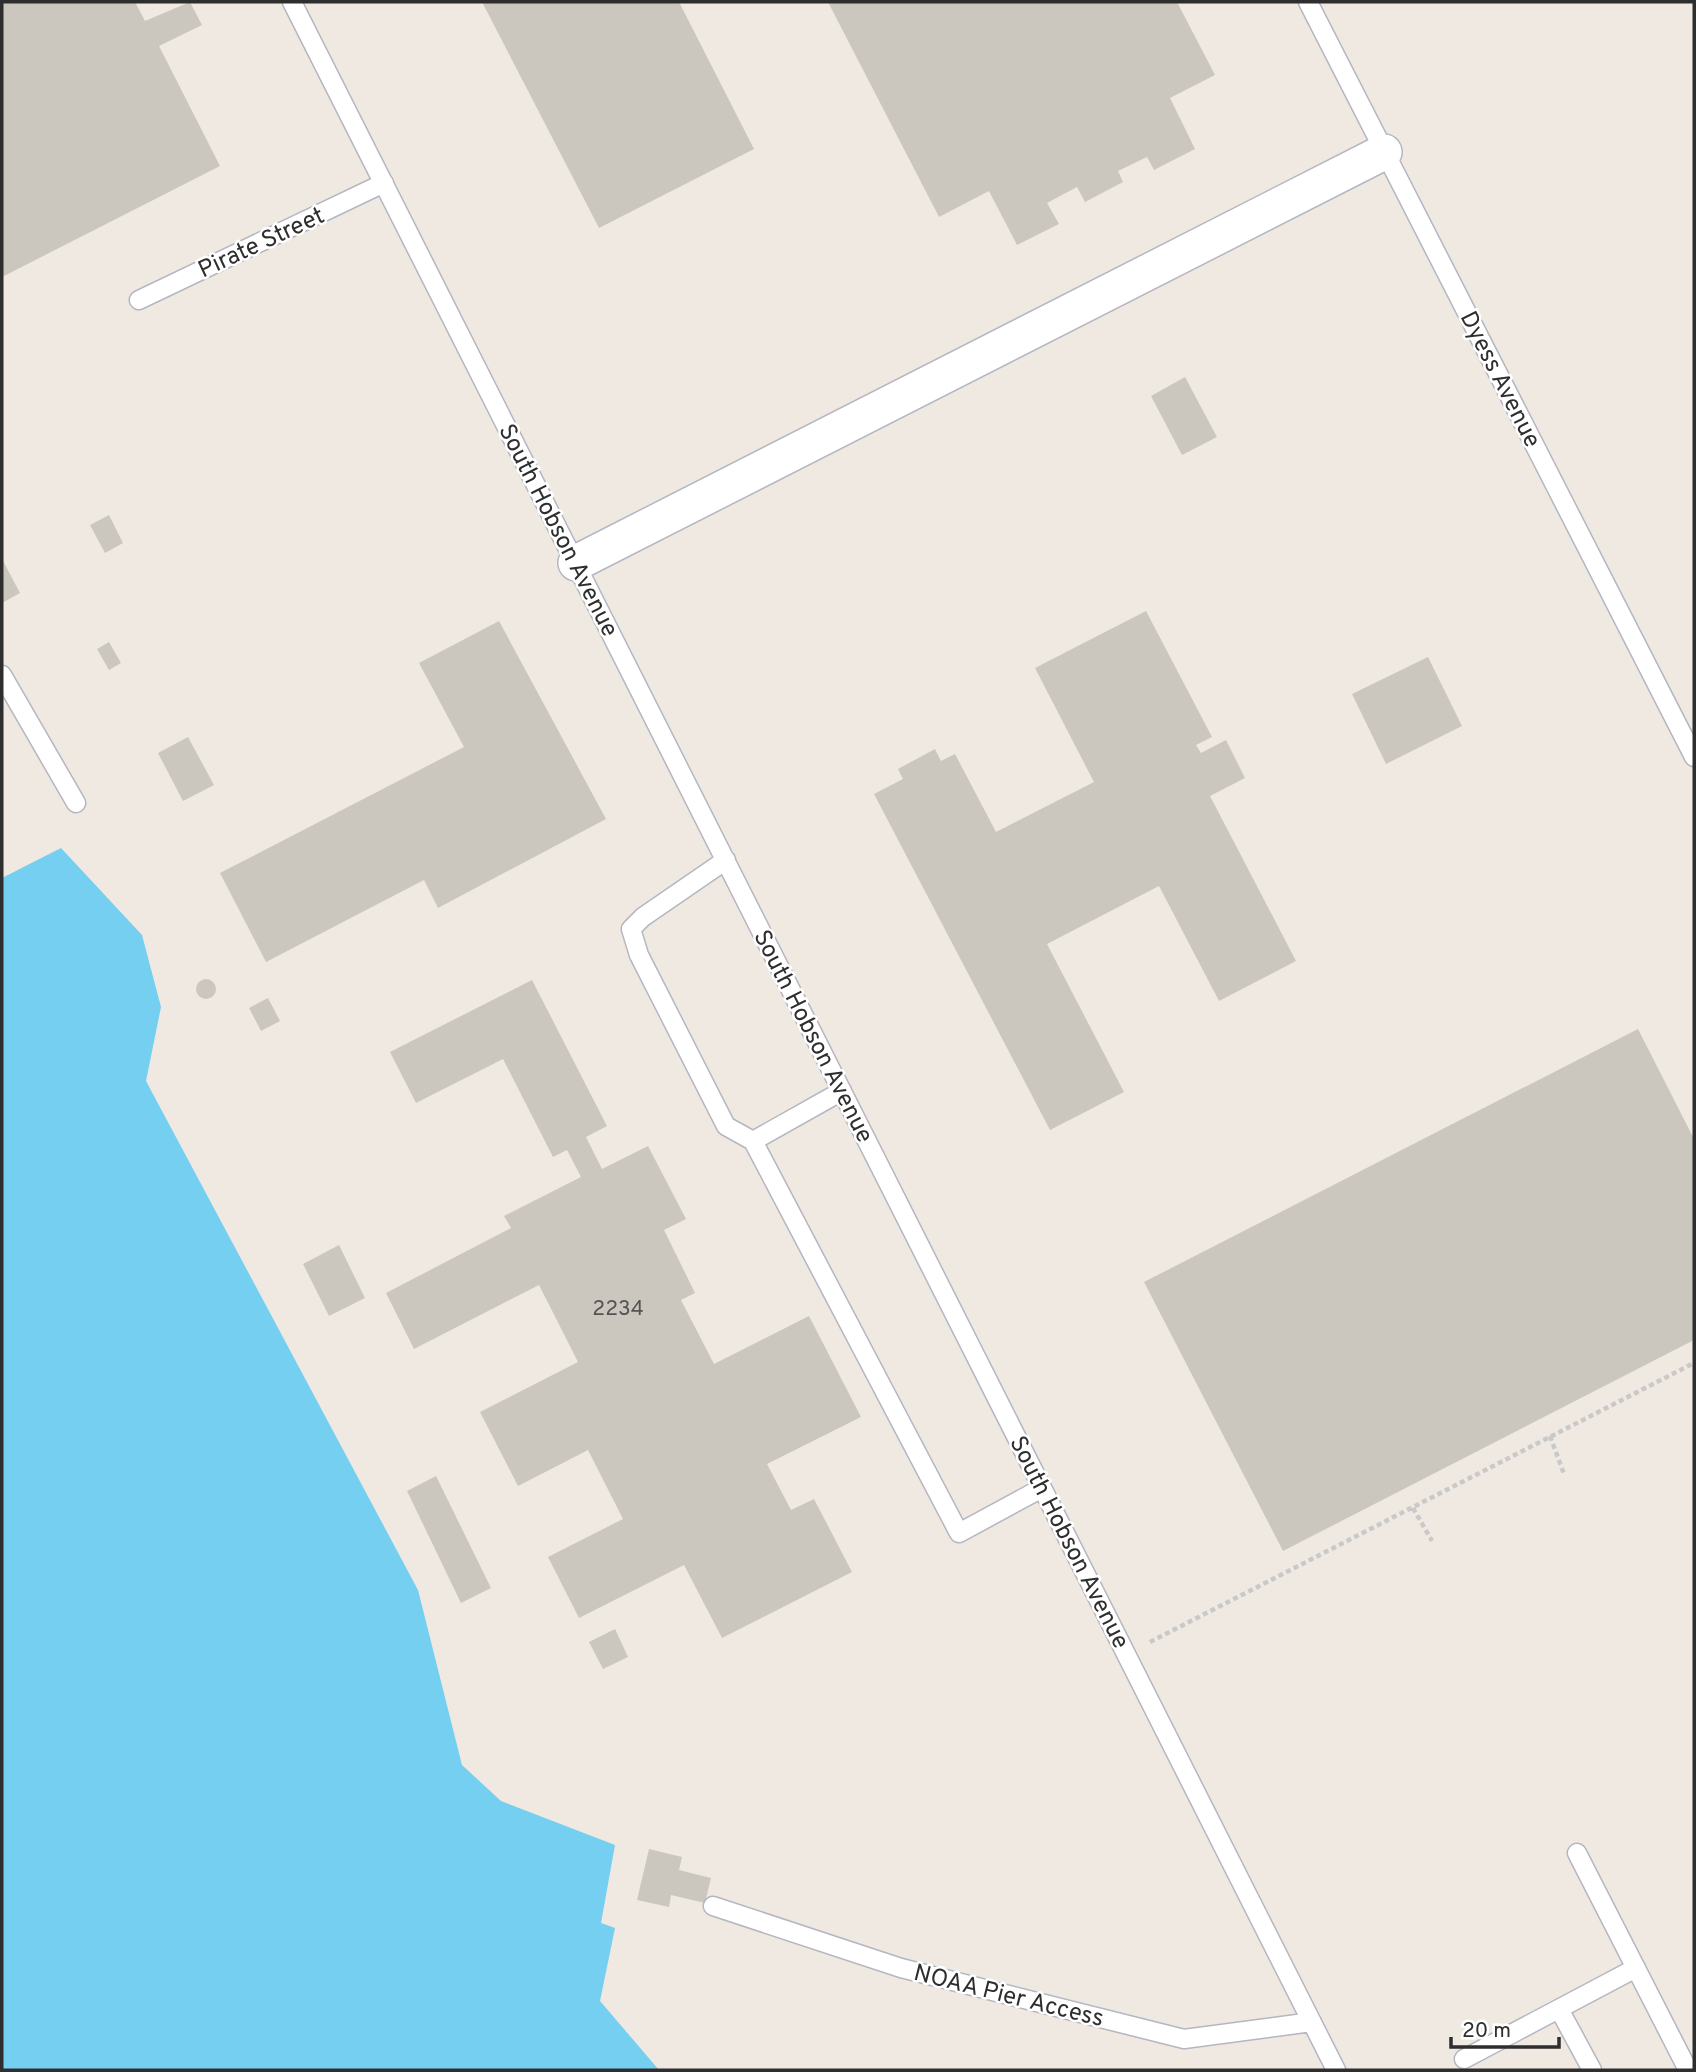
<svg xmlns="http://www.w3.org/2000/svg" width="1696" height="2072" viewBox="0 0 1696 2072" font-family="Overpass,sans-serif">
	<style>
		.water { fill: #75cff0 }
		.building { fill: #cbc7bf }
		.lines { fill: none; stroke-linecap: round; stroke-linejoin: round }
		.service-casing { stroke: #b4b7c1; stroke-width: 21 }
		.minor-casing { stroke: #b4b7c1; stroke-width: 38 }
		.path { stroke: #c9c9c9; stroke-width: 4.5; stroke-dasharray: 5 3.5; stroke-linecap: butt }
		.service { stroke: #fff; stroke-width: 18 }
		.minor { stroke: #fff; stroke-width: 35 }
		.labels { text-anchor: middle; stroke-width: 5; stroke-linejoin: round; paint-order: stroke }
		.number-label { font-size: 21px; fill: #555452 }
		.street-label { font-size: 24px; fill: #2e2e2e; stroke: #fff }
	</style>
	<rect width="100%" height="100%" fill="#efe9e1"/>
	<path class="water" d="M61 848 142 935 161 1007 146 1081 418 1590 462 1765 501 1801 615 1845 601 1923 615 1928 600 2001 659 2070H2V878Z"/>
	<path class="building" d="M2 2H135L145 21 190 2 202 25 159 46 220 166 2 277Z
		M482 2H679L754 149 599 228Z
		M828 2H1177L1215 75 1170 98 1195 149 1154 170 1147 157 1118 171 1123 182 1085 202 1077 187 1047 203 1059 224 1017 245 989 191 939 217Z
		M1185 377 1217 437 1182 455 1151 396Z
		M109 515 123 543 105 553 90 525Z
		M2 559 20 593 2 603Z
		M1146 611 1212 737 1196 745 1201 753 1226 740 1245 778 1210 796 1296 961 1219 1001 1159 886 1047 944 1124 1092 1050 1130 874 794 903 779 898 769 935 749 941 761 955 754 996 832 1094 782 1035 668Z
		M499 621 606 819 438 908 424 880 266 962 220 873 464 747 419 663Z
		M109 642 121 663 109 670 97 649Z
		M1428 657 1462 726 1386 764 1352 694Z
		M188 737 214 785 183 801 158 753Z
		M196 989a10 10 0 1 1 20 0a10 10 0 1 1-20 0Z
		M532 980 607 1126 586 1137 602 1169 648 1146 686 1219 664 1230 695 1293 681 1300 714 1364 809 1316 861 1417 767 1464 791 1510 814 1499 852 1572 722 1638 684 1565 579 1618 548 1557 623 1519 588 1450 518 1486 480 1412 578 1362 539 1285 414 1349 386 1293 511 1228 504 1216 581 1177 567 1150 553 1157 503 1059 416 1103 390 1052Z
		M268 998 280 1021 261 1031 249 1008Z
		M1638 1029 1694 1139V1340L1283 1551 1144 1282Z
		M339 1245 365 1298 329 1316 303 1264Z
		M436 1476 491 1588 461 1603 407 1491Z
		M615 1629 628 1657 603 1669 589 1642Z
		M649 1849 682 1857 679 1870 711 1878 705 1903 671 1895 669 1907 637 1900Z"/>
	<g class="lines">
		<g class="service-casing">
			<path id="service" d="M292 2 1336 2070
				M1308 2 1694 757
				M139 300 384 183
				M2 675 76 803
				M726 860 643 917 631 929 639 955 726 1126 753 1141 842 1091
				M753 1141 959 1533 1042 1488
				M1577 1853 1688 2070
				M713 1906 901 1968 1184 2039 1312 2022
				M1559 2009 1592 2070
				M1464 2059 1636 1968"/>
		</g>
		<g class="minor-casing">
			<path id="minor" d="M576 563 1384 152"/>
		</g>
		<path class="path" d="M1550 1436 1564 1474
			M1413 1508 1432 1541
			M1150 1642 1694 1363"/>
		<use href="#service" class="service"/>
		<use href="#minor" class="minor"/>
	</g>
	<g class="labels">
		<g class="number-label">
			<text x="618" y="1315">2234</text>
		</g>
		<g class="street-label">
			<text transform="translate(261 242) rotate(-25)" y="8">Pirate Street</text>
			<text transform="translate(1501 379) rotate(63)" y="8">Dyess Avenue</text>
			<text transform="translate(559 530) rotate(63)" y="8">South Hobson Avenue</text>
			<text transform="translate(814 1036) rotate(63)" y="8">South Hobson Avenue</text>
			<text transform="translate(1070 1542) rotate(63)" y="8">South Hobson Avenue</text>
			<text transform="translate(1009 1995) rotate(14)" y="8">NOAA Pier Access</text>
		</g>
	</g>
	<rect width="1696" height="2072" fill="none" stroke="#2e2e2e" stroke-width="7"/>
	<path d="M1451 2037v10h108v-10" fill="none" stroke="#2e2e2e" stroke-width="3.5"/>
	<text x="1462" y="2037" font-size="21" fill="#2e2e2e" stroke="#ffffff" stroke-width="5" paint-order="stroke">20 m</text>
</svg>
